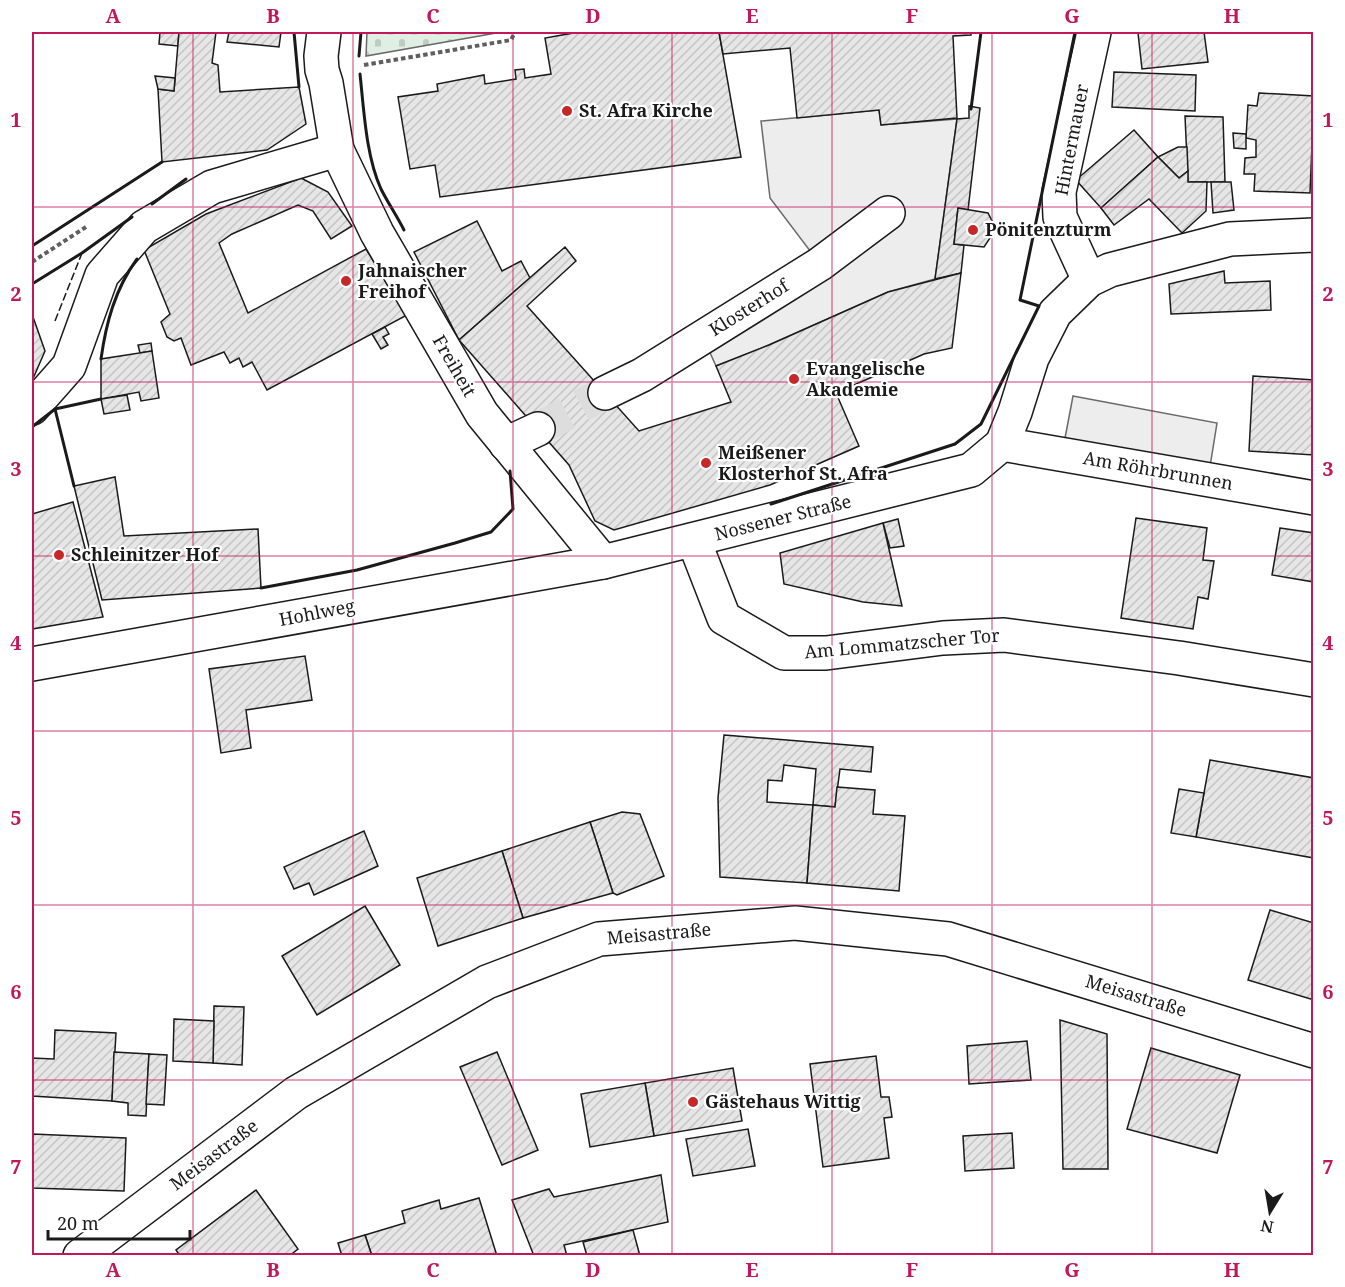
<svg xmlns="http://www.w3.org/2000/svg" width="1345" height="1287" viewBox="0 0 1345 1287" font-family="'Noto Serif',serif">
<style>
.cemetery{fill:url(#cemetery-stones);stroke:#6a6a6a;stroke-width:1.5}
.parking{fill:#ededed;stroke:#6a6a6a;stroke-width:1.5}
.building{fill:url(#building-hatch);stroke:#1a1a1a;stroke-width:1.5;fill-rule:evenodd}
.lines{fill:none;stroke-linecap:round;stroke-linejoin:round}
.minor-tunnel{stroke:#ddd;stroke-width:33;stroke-dasharray:33 16;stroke-linecap:butt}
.minor-casing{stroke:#1a1a1a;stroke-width:36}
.path{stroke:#5f5f5f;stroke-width:4;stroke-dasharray:4.5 3;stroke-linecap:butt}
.minor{stroke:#fff;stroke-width:33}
.fence{stroke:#1a1a1a;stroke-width:1.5;stroke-dasharray:8 3;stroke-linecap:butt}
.wall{stroke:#1a1a1a;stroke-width:3}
.grid{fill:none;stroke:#c2185b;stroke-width:1.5;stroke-opacity:0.55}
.poi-dot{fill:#c62828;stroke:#fff;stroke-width:2}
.labels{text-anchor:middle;stroke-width:4.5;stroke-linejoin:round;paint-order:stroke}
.poi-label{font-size:18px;font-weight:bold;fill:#1a1a1a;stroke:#fff;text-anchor:start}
.street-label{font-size:18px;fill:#1a1a1a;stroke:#fff}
.neatline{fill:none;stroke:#c2185b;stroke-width:2}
.grid-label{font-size:20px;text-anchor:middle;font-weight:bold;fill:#c2185b}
</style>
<defs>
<pattern id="cemetery-stones" width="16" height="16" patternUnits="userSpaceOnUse" patternTransform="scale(1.5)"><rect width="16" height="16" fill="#e0efe3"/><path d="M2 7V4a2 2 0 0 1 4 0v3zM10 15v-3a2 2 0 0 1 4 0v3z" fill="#c0ccc2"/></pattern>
<pattern id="building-hatch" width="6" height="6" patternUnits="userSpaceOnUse" patternTransform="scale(1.5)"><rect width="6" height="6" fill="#e6e6e6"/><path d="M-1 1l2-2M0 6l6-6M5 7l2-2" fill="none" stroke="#c5c5c5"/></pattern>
</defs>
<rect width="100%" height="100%" fill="#fff"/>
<path class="cemetery" d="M367,32h135l-136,24z"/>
<g class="parking">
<path d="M879,110l2,15 76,-6 -22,160 -47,13 -119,53 -53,21 -13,-29 117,-73 -50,-66 -9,-77z"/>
<path d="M1073,396l144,27 -9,56 -146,-25z"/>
</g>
<g class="building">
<path d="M160,32h19l-1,14 -19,-2z"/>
<path d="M179,32h37l-4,31 6,2 2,27 79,-5 7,37 -39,26 -105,12 -4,-73 16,2z"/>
<path d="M229,32h52l-2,15 -52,-5z"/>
<path d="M573,32h146l22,125 -301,40 -5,-32 -25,4 -12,-72 40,-6 -1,-7 47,-9 1,9 31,-5 -1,-9 9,-1 1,9 26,-4 -6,-36 28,-5z"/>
<path d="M719,32h252v3l-18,1 4,82 -76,7 -2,-15 -82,8 -7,-70 -67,6z"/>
<path d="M1149,32h55l4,30 -66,7 -4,-36z"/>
<path d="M1114,72l82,3 -1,36 -83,-4z"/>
<path d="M155,76l20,2 -1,13 -16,-2z"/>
<path d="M1259,93l55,3 -4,97 -56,-2 1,-17h-11l1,-16 11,-1v-17l-10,-2 2,-33 9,1z"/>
<path d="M969,106l11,2 -12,102 -10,-2 -4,36 10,1 -3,28 -26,6 22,-160 12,-1z"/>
<path d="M1185,116l38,1 2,65h-37z"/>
<path d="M1134,130l24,27 -57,51 -25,-28z"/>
<path d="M1233,133l13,1v15l-12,-1z"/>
<path d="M1178,147h9l1,24 -9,7 -21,-21z"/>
<path d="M1158,157l21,21 9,-7v11h19l-1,29 -24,22 -33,-34 -35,26 -13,-17z"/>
<path d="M301,178l27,14 24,34 -21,13 -18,-28 -15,-6 -66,29 -13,9 29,70 118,-64 41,66 -140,75 -15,-28 -9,5 -4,-9 -9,5 -6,-11 -33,13 -10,-27 -7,3 -7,-4 -6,-15 9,-8 -26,-64 62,-36z"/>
<path d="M1211,182h20l3,28 -21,3z"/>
<path d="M958,208l30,5 4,8 -2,17 -6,9 -30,-3z"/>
<path d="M477,221l25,50 19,-10 9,17 -71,62 -45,-88z"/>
<path d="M565,247l11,14 -49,45 112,125 92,-29 -15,-36 53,-21 119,-53 73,-19 -9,75 -28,6 -88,39 23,53 -89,39 -156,45 -19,-9 -26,-56 -110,-125z"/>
<path d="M1224,271l1,12 45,-2 1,29 -100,4 -2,-30z"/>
<path d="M32,314l13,37 -13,30z"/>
<path d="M385,327l4,7 -6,3 5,8 -7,4 -9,-15z"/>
<path d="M151,343l1,8 -12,2 -2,-8z"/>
<path d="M152,351l7,47 -18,3 -2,-9 -38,7v-40z"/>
<path d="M1253,376l61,4v75l-65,-4z"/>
<path d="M127,395l3,15 -26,4 -3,-15z"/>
<path d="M115,477l9,59 134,-7 3,59 -159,12 -28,-114z"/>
<path d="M73,502l30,115 -71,12v-115z"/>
<path d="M1136,518l71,10 -4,32 11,1 -6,38 -10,-2 -5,32 -72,-11z"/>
<path d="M898,519l6,27 -14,2 -7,-25z"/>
<path d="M883,523l19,83 -39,-4 -79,-18 -4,-31z"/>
<path d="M1280,528l34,5v49l-42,-7z"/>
<path d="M305,656l7,44 -66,10 5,38 -30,5 -12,-84z"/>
<path d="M724,735l149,12 -2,25 -31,-3 -5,38 -22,-2 -6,78 -87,-6 -2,-79zM784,765l32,4 -3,36 -46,-3 1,-22 14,1z"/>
<path d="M1210,760l104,18v80l-118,-21z"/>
<path d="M837,787l38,3 -2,24 32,2 -6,75 -92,-8 6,-78 22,2z"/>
<path d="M1179,789l25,4 -8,44 -25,-4z"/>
<path d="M622,812l18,2 24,62 -47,19 -4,-2 -23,-71z"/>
<path d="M590,822l23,71 -90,25 -21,-67z"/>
<path d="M364,831l14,35 -64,29 -5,-12 -15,6 -10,-22z"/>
<path d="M502,851l21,67 -85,28 -21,-68z"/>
<path d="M365,906l35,59 -83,50 -35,-59z"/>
<path d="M1270,910l44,13v77l-66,-20z"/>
<path d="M214,1006l30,1 -2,58 -29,-2z"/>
<path d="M174,1019l40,2 -1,42 -40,-2z"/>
<path d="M1060,1020l47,14 1,135h-45z"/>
<path d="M55,1030l61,3 -4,68 -80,-5v-38l22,1z"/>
<path d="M1027,1041l4,39 -62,4 -2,-38z"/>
<path d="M1151,1048l89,27 -23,78 -90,-24z"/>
<path d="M114,1052l35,2 -3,62 -18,-1v-12l-16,-2z"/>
<path d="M497,1052l41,98 -36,15 -42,-98z"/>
<path d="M149,1054l18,1 -3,50 -18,-1z"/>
<path d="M876,1056l5,41h8l3,20 -8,1 5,40 -66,9 -13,-103z"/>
<path d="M733,1068l9,53 -88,15 -9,-53z"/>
<path d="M645,1083l9,53 -64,11 -9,-53z"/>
<path d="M748,1129l7,37 -62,10 -7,-37z"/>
<path d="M1012,1133l2,35 -49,3 -2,-35z"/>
<path d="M32,1134l94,4 -2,53 -92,-3z"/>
<path d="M661,1175l7,47 -104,23 3,11h-33l-22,-56 37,-11 5,8z"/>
<path d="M256,1190l42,59 -9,7h-109l-4,-6z"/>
<path d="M479,1198l18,58h-125l-7,-21 40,-12 -3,-12 37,-11 2,9z"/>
<path d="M633,1230l7,26h-53l-4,-14z"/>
<path d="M365,1235l7,21h-30l-4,-13z"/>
</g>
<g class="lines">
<path class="minor-tunnel" d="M538,429l67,-36"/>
<g class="minor-casing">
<g id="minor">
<path d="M324,32l-3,24 1,14 4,13 11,67 40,83 105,181 121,148"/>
<path d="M1089,280l-29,-63 -1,-25 35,-160"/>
<path d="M605,393l37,-18 178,-111 68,-51"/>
<path d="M32,408l37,-42 33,-91 42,-48 68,-40 125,-37"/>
<path d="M506,444l32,-15"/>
<path d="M1002,444l312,54"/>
<path d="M694,541l30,77 60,35h42l117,-15 61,-3 175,23 135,22"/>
<path d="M32,664l571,-102 368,-92 31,-26 13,-32 17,-54 23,-45 34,-33 21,-10 120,-31 84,-4"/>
<path d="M80,1256l216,-163 191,-111 112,-43 196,-16 153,16 366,112"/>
</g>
</g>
<g class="path">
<path d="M364,65l147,-25 4,-8"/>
<path d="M32,262l54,-35"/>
</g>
<use href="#minor" class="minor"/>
<path class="fence" d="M55,321l27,-68"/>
<g class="wall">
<path d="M294,32l5,55"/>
<path d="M359,56l2,-24"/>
<path d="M360,74c4,37 6,82 21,115 7,14 16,27 23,41"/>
<path d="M971,109l10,-77"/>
<path d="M152,204l34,-25"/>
<path d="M32,246l130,-84"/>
<path d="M32,284l50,-31 50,-36"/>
<path d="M101,359c5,-36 14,-70 36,-100"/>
<path d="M32,427l23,-18"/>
<path d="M74,486l-19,-77 46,-10"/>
<path d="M771,504l184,-60 26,-20 58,-118 -19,-6 55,-268"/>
<path d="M261,588l96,-18 98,-27 36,-11 22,-23 -3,-38"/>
</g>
</g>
<path class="grid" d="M193,32v1224M353,32v1224M513,32v1224M672,32v1224M832,32v1224M992,32v1224M1152,32v1224M32,207h1282M32,382h1282M32,556h1282M32,731h1282M32,905h1282M32,1080h1282"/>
<g class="poi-dot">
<circle cx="567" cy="111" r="6"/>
<circle cx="973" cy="230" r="6"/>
<circle cx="346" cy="281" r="6"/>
<circle cx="794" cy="379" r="6"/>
<circle cx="706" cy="463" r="6"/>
<circle cx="59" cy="555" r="6"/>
<circle cx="693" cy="1102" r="6"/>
</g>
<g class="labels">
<g class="poi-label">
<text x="579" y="117">St. Afra Kirche</text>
<text x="985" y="236">Pönitenzturm</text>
<text x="358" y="277">Jahnaischer<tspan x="358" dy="21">Freihof</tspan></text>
<text x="806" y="375">Evangelische<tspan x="806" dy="21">Akademie</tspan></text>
<text x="718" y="459">Meißener<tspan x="718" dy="21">Klosterhof St. Afra</tspan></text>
<text x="71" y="561">Schleinitzer Hof</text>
<text x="705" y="1108">Gästehaus Wittig</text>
</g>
<g class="street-label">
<text transform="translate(1072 140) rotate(-79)" y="6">Hintermauer</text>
<text transform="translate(749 308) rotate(-32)" y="6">Klosterhof</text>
<text transform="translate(454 366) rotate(60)" y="6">Freiheit</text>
<text transform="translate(1158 471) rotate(10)" y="6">Am Röhrbrunnen</text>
<text transform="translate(783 518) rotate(-14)" y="6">Nossener Straße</text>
<text transform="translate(317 613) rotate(-11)" y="6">Hohlweg</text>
<text transform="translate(902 644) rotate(-5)" y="6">Am Lommatzscher Tor</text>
<text transform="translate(659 934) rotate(-5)" y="6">Meisastraße</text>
<text transform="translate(1136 996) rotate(17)" y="6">Meisastraße</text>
<text transform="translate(214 1155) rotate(-37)" y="6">Meisastraße</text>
</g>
</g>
<rect width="1345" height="1287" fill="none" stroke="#ffffff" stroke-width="66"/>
<g transform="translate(1270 1212) rotate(191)" stroke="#ffffff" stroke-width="4.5" paint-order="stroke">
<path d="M0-4.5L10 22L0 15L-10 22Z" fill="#1a1a1a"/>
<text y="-9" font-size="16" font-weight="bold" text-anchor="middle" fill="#1a1a1a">N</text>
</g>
<path d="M48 1230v9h142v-9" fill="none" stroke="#1a1a1a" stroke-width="3"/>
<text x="57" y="1230" font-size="18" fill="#1a1a1a" stroke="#ffffff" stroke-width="4.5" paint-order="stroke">20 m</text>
<rect x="33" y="33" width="1279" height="1221" class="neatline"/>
<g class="grid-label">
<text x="113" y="23">A</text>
<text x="273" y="23">B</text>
<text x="433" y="23">C</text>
<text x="593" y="23">D</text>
<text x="752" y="23">E</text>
<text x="912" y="23">F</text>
<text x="1072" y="23">G</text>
<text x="1232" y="23">H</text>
<text x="16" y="127">1</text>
<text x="1328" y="127">1</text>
<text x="16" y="301">2</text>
<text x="1328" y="301">2</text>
<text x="16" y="476">3</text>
<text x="1328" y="476">3</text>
<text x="16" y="650">4</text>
<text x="1328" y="650">4</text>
<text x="16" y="825">5</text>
<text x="1328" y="825">5</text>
<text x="16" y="999">6</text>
<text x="1328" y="999">6</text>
<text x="16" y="1174">7</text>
<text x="1328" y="1174">7</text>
<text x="113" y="1277">A</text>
<text x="273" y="1277">B</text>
<text x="433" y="1277">C</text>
<text x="593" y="1277">D</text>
<text x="752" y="1277">E</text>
<text x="912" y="1277">F</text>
<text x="1072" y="1277">G</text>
<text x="1232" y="1277">H</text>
</g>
</svg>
